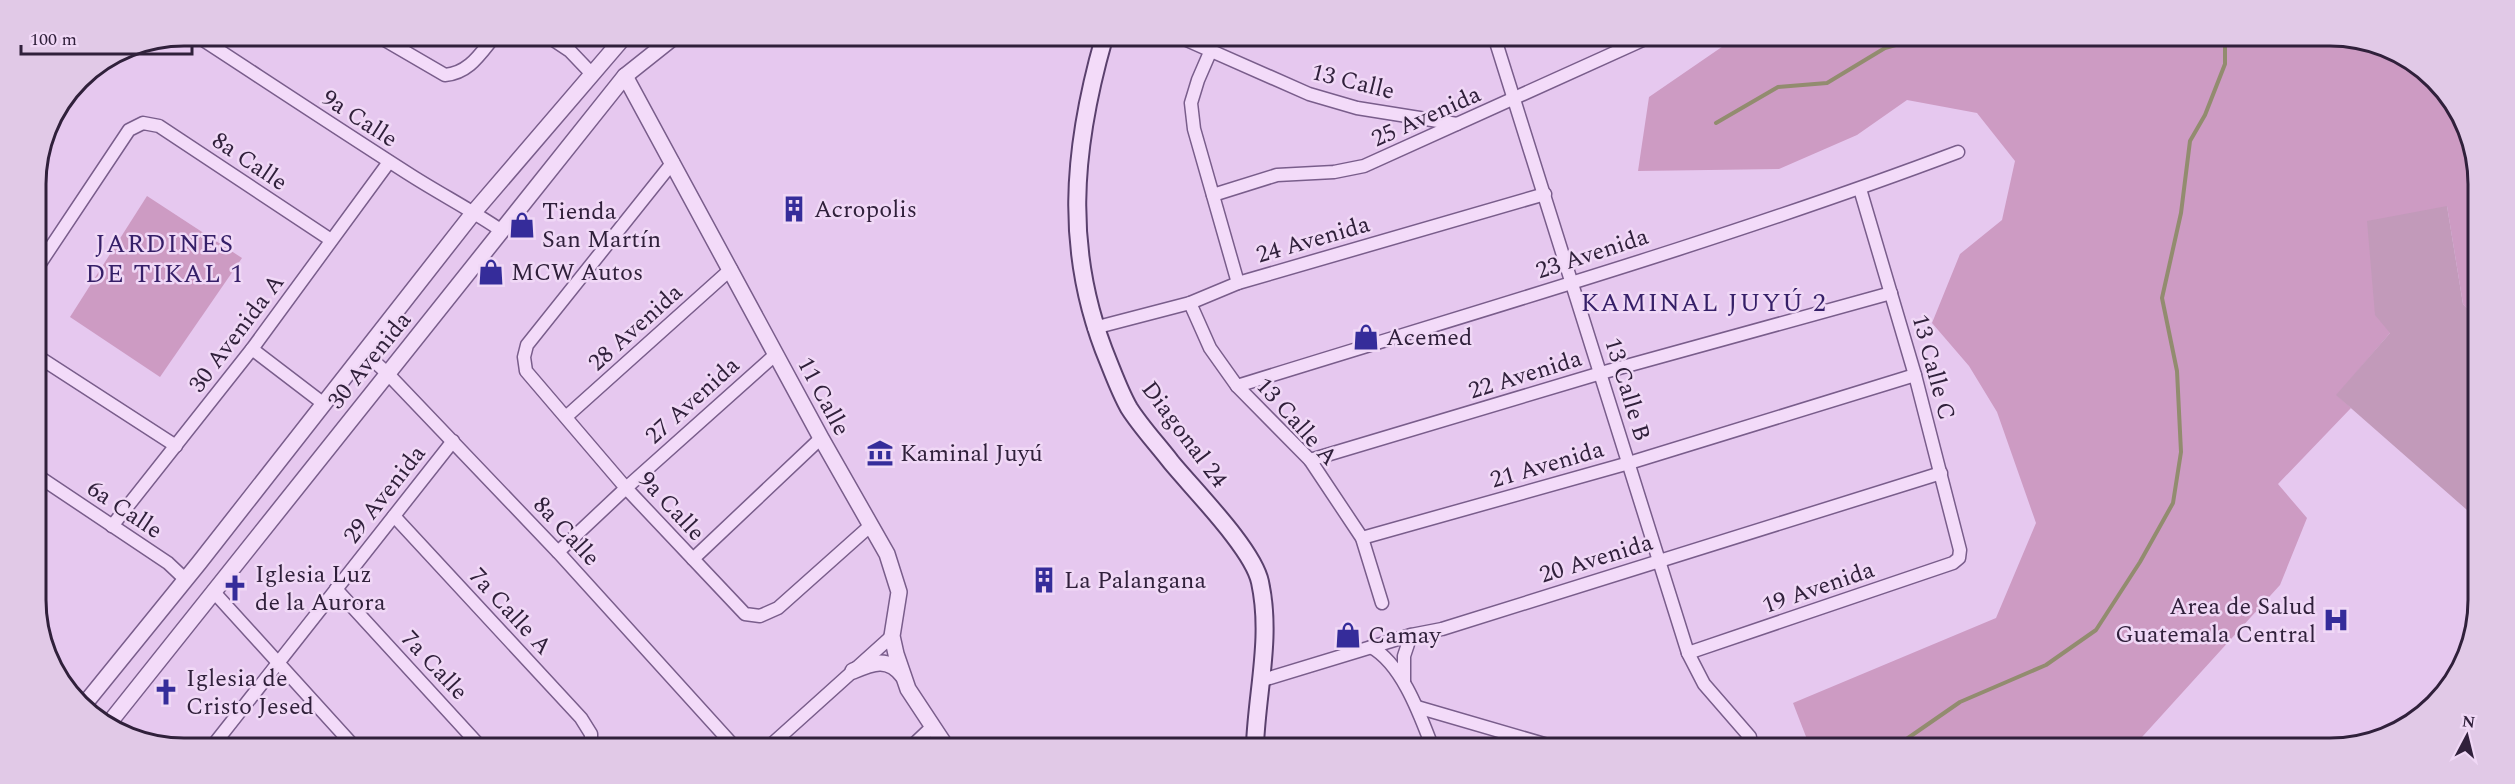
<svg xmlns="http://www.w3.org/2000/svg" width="2515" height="784" viewBox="0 0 2515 784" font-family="Spectral,serif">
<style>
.green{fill:#cd9bc3}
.cemetery{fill:#c29aba}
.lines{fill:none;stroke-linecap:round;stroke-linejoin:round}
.stream{stroke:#928c6f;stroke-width:4}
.minor-casing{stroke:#795d8b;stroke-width:15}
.tertiary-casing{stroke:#795d8b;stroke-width:18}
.secondary-casing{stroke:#5a406d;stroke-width:20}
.minor{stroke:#f3dbf9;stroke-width:12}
.tertiary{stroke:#f3dbf9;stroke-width:15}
.secondary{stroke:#f3dbf9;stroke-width:16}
.labels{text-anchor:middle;stroke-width:5;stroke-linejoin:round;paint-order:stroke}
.street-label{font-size:24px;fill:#30203b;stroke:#f0d8f6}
.poi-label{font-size:24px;fill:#30203b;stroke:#f0d8f6;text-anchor:start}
.neighbourhood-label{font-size:26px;letter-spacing:1.5px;fill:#351f68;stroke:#f0d8f6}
.rim{fill:none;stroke:#30203b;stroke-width:3}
</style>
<rect width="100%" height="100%" fill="#e6c8ef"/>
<g class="green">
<path d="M1732,40l636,1 74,45 34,70 -1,159 -12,-11 -16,-98 -57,127 -53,62 14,13 -73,76 29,34 -27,67 -147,162h-323l-17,-44 203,-85 40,-95 -39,-111 -28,-46 -37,-43 28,-69 42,-34 13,-59 -38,-48 -70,-13 -50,35 -78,34 -141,2 11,-74z"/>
<path d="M147,196l95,62 -82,119 -90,-60z"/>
</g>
<path class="cemetery" d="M2447,206l16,98 12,11v202l-139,-122 54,-62 -15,-18 -8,-94z"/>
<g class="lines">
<g class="stream">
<path d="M1716,123l62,-36 49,-4 58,-35 28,-8"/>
<path d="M1895,747l65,-45 86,-37 50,-35 44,-68 33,-59 8,-51 -4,-81 -15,-73 19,-85 9,-72 15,-26 20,-51v-23"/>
</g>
<g class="minor-casing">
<g id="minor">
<path d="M197,36c72,47 143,94 215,140 30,19 61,35 90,55"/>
<path d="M378,36l67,39c24,-2 35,-21 49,-38"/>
<path d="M549,37l21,14 21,22"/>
<path d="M1182,38l127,56 48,14 100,16"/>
<path d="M1495,39l193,614 16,31 46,53"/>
<path d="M1211,50l-13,30 -7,23 3,26 44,154"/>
<path d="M673,162l-146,183 -3,12 2,14 100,117 119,126 15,2 18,-8 92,-82"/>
<path d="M1213,195l64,-20 57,-3 30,-6 281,-127"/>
<path d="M37,268l92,-138 14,-7 16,3 172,114"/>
<path d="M1190,303l20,45 27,38 73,74 52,78 20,65"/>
<path d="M1094,328l96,-25 48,-20 307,-89"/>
<path d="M252,349l72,55"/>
<path d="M365,353l22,20 171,179 174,192"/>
<path d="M37,356l139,90"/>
<path d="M1237,386c241,-75 485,-145 721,-234"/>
<path d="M567,416l164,-147"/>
<path d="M1310,460l291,-87 290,-80"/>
<path d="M38,476l130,87 18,17"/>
<path d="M394,516l187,202 10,16v10"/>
<path d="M112,526l140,-177 137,-187"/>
<path d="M1362,538l267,-75 286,-88"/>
<path d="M558,552l68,-64 150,-134"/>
<path d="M693,559l128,-121"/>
<path d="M336,589l142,155"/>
<path d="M213,591l138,152"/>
<path d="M1371,647c31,17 49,68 61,99"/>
<path d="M1688,653l265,-90 6,-5 1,-8 -45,-175 -55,-186"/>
<path d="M1263,680l148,-45 31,-6 499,-156"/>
<path d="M1404,682v-26l7,-21"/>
<path d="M1417,707l134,39"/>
<path d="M215,743l238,-302"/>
<path d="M772,744l120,-108"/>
<path d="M913,745l19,-18"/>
</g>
</g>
<g class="tertiary-casing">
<g id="tertiary">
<path d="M625,76l196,362 66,116 12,38 -7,44 4,18 12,35 37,56"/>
<path d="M853,671c19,-8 35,-15 50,5"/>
<path d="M83,706l116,-143 275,-351 150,-175"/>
<path d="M110,722l515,-646 49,-39"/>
</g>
</g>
<g class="secondary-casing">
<path id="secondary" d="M1104,38c-32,112 -41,215 5,325 6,15 12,31 20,45 12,19 29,37 42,54 23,28 82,87 89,120 12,55 -3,109 -5,163"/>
</g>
<use href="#minor" class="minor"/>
<use href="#tertiary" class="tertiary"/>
<use href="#secondary" class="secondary"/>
</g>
<defs>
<g id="building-bare" transform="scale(2.07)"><path d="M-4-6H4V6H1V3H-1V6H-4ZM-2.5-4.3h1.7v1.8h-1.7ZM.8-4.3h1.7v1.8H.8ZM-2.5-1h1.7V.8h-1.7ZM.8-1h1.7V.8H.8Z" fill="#352c9a" stroke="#f0d8f6" stroke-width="2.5" paint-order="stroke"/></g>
<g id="shop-bare" transform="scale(2.07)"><path d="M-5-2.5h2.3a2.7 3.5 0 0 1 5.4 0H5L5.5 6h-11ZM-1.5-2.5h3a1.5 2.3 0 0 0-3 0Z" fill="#352c9a" stroke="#f0d8f6" stroke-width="2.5" paint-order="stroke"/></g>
<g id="museum-bare" transform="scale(2.07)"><path d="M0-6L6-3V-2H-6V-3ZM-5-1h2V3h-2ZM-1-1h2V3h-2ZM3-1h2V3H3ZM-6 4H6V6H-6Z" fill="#352c9a" stroke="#f0d8f6" stroke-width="2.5" paint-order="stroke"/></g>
<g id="church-bare" transform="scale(2.07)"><path d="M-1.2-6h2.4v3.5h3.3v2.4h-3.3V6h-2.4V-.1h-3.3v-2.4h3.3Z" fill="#352c9a" stroke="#f0d8f6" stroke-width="2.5" paint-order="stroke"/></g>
<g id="hospital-bare" transform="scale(2.07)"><path d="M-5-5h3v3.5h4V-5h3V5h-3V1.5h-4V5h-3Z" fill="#352c9a" stroke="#f0d8f6" stroke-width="2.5" paint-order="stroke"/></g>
</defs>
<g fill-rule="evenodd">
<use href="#building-bare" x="794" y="209"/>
<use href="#shop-bare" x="522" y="225"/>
<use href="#shop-bare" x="491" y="272"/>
<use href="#shop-bare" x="1366" y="337"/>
<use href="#museum-bare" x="880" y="453"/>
<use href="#building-bare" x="1044" y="580"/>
<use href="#church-bare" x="235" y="588"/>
<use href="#hospital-bare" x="2336" y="620"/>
<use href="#shop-bare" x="1348" y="635"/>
<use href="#church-bare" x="166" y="692"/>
</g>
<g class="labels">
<g class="street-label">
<text transform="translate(1353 81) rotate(14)" y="8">13 Calle</text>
<text transform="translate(1426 116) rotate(-24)" y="8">25 Avenida</text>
<text transform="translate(360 118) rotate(33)" y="8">9a Calle</text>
<text transform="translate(250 161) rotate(34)" y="8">8a Calle</text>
<text transform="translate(1313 239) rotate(-16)" y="8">24 Avenida</text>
<text transform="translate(1592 253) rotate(-18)" y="8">23 Avenida</text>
<text transform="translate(635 327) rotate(-42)" y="8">28 Avenida</text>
<text transform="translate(236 333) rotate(-53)" y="8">30 Avenida A</text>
<text transform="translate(369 360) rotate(-51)" y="8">30 Avenida</text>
<text transform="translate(1934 367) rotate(75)" y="8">13 Calle C</text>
<text transform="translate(1525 374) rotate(-17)" y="8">22 Avenida</text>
<text transform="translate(1628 389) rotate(73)" y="8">13 Calle B</text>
<text transform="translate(824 396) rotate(62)" y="8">11 Calle</text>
<text transform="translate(692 400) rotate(-42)" y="8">27 Avenida</text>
<text transform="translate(1297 421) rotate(48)" y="8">13 Calle A</text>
<text transform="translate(1185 434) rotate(53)" y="8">Diagonal 24</text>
<text transform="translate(1547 464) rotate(-16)" y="8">21 Avenida</text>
<text transform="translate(384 494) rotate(-52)" y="8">29 Avenida</text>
<text transform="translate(672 506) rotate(47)" y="8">9a Calle</text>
<text transform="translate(125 509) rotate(34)" y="8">6a Calle</text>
<text transform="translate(567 531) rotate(47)" y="8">8a Calle</text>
<text transform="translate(1596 558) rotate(-17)" y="8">20 Avenida</text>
<text transform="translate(1818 587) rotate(-19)" y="8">19 Avenida</text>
<text transform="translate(511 611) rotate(47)" y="8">7a Calle A</text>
<text transform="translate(435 665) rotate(47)" y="8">7a Calle</text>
</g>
<g class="poi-label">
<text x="814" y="217">Acropolis</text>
<text x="542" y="219">Tienda<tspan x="542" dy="28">San Martín</tspan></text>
<text x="511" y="280">MCW Autos</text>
<text x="1386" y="345">Acemed</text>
<text x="900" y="461">Kaminal Juyú</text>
<text x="255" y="582">Iglesia Luz<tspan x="255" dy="28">de la Aurora</tspan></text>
<text x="1064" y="588">La Palangana</text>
<text x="2316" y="614" text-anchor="end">Area de Salud<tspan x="2316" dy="28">Guatemala Central</tspan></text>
<text x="1368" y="643">Camay</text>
<text x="186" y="686">Iglesia de<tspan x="186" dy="28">Cristo Jesed</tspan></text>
</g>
<g class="neighbourhood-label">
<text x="165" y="252">JARDINES<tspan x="165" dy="30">DE TIKAL 1</tspan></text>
<text x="1704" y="311">KAMINAL JUYÚ 2</text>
</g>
</g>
<path d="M0 0H2515V784H0ZM184 46H2330A138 138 0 0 1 2468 184V600A138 138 0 0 1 2330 738H184A138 138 0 0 1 46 600V184A138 138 0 0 1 184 46Z" fill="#e1c9e7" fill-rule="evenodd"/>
<path class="rim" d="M184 46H2330A138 138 0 0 1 2468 184V600A138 138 0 0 1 2330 738H184A138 138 0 0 1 46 600V184A138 138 0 0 1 184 46Z"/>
<g transform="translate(2467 736) rotate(7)" stroke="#f0d8f6" stroke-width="4.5" paint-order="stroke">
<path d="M0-4.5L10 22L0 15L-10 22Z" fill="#30203b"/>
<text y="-9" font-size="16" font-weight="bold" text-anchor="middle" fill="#30203b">N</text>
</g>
<path d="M21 45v9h171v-9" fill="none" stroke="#30203b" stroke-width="3"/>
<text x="30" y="45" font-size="18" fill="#30203b" stroke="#f0d8f6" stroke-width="4.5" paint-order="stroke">100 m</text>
</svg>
